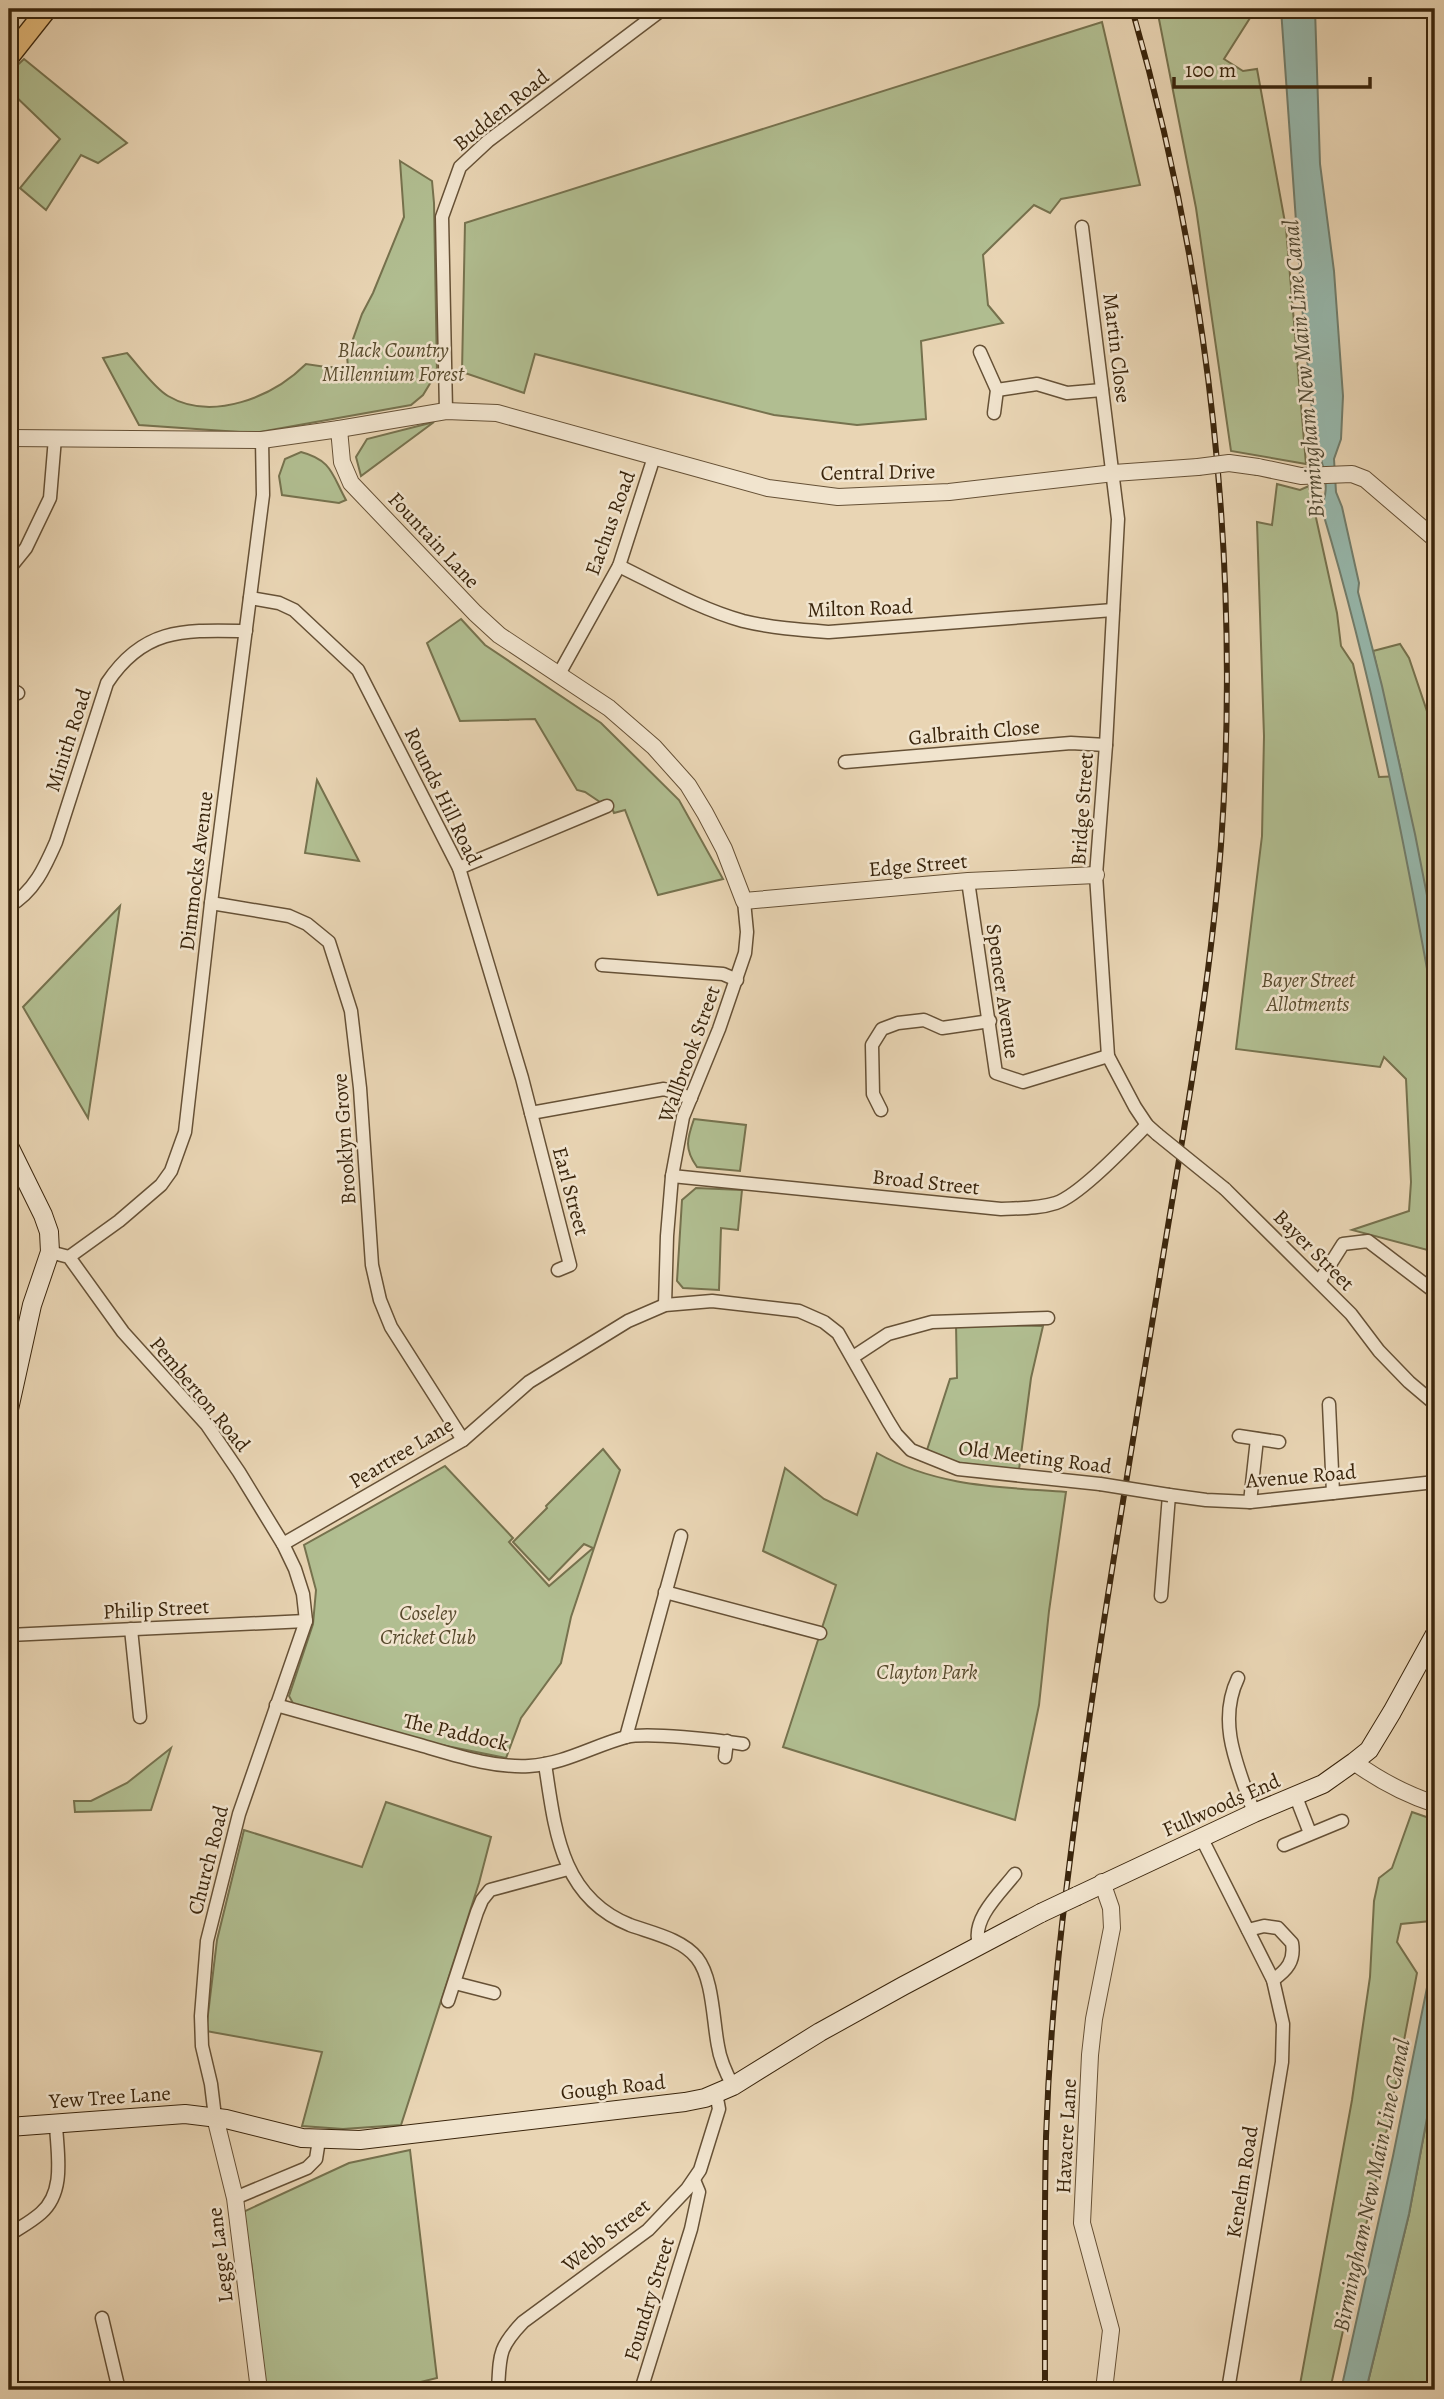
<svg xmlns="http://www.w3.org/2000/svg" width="1444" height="2399" viewBox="0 0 1444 2399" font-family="Alegreya,serif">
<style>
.green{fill:#b1be91;stroke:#76724e;stroke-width:2}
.water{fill:#97b9ae;stroke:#727e6d;stroke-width:2}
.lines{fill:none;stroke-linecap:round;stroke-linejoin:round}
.minor-casing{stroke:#665136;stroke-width:15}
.tertiary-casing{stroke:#665136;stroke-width:18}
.secondary-casing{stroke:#3a250c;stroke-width:20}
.primary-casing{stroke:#3a250c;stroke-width:22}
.minor{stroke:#f1e4ce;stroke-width:12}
.tertiary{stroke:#f1e4ce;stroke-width:16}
.secondary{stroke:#f1e4ce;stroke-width:18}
.primary{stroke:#e4ba7a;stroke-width:19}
.rail-casing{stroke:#3a250c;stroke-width:6}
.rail{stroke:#f1e4ce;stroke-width:3.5;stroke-dasharray:10;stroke-linecap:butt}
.minor-bridge-casing{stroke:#665136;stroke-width:15;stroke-linecap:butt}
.tertiary-bridge-casing{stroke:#665136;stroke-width:18;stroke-linecap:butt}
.secondary-bridge-casing{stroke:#3a250c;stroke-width:20;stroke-linecap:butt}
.minor-bridge{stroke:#f1e4ce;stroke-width:12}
.tertiary-bridge{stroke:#f1e4ce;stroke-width:16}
.secondary-bridge{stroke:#f1e4ce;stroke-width:18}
.labels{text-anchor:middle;stroke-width:5;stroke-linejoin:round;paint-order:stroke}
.street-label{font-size:21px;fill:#3a250c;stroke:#f1e4ce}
.park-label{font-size:21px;font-style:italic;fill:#584b2d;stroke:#f1e4ce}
.water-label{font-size:23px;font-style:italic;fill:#514a34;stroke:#f1e4ce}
</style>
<rect width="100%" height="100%" fill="#e9d5b4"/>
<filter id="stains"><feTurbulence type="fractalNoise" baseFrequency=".00286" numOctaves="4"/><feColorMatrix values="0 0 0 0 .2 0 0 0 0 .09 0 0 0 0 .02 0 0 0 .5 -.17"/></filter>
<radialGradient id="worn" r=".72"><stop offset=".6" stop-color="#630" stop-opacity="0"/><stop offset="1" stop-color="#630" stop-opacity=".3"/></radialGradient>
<g class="green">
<path d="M1157,9h92l1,9 -26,41 19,12 14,-2 29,159 20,236 -75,-13 -35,-243z"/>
<path d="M1102,22l38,163 -79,14 -11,14 -16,-8 -51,50 5,50 15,18 -82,18 5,78 -69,6 -83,-10 -239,-61 -11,39 -62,-21 3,-149z"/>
<path d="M24,59l103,84 -29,20 -17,-8 -35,55 -26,-22 40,-49 -51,-49v-17z"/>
<path d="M400,161l32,20 2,22 3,169 -14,23 -12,10 -157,28 -115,-8 -36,-67 24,-5c11,12 27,35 41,43 44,26 105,1 138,-32l20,3h22l-1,-11 15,-42 11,-21 31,-76z"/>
<path d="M434,422l-73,54 -5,-19 11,-18z"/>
<path d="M301,452c31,8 31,23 45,48l-7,3 -57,-8 -3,-19 6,-17z"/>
<path d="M1277,484l23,6 9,-4 28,127 4,33 12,18 26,113 23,-1 -29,-125 27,-7 9,14 26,77v517l-83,-22 57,-19 2,-29 -5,-103 -22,-22 -4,10 -144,-18 26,-213 2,-100 -7,-214 15,3z"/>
<path d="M461,619l24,26 116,78 78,77 44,79 -65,16 -33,-85 -11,3 -5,-12 -9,1 -15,-10 -8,-2 -42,-71 -75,2 -33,-78z"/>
<path d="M317,780l42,81 -54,-8z"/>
<path d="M120,906l-32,212 -65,-111z"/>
<path d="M694,1119l52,6 -6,46 -43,-4c-13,-18 -10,-28 -3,-48z"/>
<path d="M696,1188l46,2 -4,40 -17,-2 -2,62 -36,-2 -6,-7 5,-81z"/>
<path d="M956,1324l87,2 -12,52 -12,92 -59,-7 -34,-10 24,-74 7,-1z"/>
<path d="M603,1449l17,21 -49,147 -10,46 -40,55 -15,40 -104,-21 -108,-32 -5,-9 24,-72 3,-34 -12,-45 141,-79 68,72 -4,4 40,44 44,-38 -9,-4 -35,36 -36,-38 34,-34 -1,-2z"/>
<path d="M877,1453c60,34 123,34 189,39l-17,119 -10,94 -24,115 -232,-73 53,-162 -73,-34 22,-83 39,31 33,16z"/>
<path d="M171,1748l-20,62 -76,2 -1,-11h17l36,-18z"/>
<path d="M386,1802l105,35 -12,46 -78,242 -58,4 -41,-3 20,-74 -116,-21 11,-91 27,-110 118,37z"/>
<path d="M1412,1812l23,8v84l-4,17 -30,3 -4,18 20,31 -31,161 -56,256h-31l53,-290 18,-123 4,-76 5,-23 13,-10z"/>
<path d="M1435,2090v300h-69l43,-176 18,-96z"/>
<path d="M410,2150l27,228 -49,12h-124l-12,-122 -9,-56 106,-49z"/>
</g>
<g class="water">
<path d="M1281,9h34l5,155 14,107 9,125 -2,43 -7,20 2,33 6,15 17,76 -1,9 24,94 33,148 20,102v77c-30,-168 -63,-337 -112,-500 -1,-8 0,-10 2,-18 3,-16 -4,-38 -10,-53l-13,-136z"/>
<path d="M1435,1948v142l-8,28 -18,96 -43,176h-25l52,-234z"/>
</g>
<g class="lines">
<g class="minor-casing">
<g id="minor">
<path d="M1082,227l36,292 -12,226 -10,130 12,181 27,51 12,18 10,9"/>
<path d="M980,352l17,38 -3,23"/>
<path d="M997,390l40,-6 30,9 35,-3"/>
<path d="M446,411l-4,-194 18,-50 28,-26 175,-132"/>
<path d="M619,566c41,20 81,43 124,55 29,7 58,9 86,11l284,-22"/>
<path d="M9,569l17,-21 24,-50 5,-60"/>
<path d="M250,598l29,5 15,7 64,60 101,198 63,210 48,187 -12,5"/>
<path d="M559,674l60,-108 35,-109"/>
<path d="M9,688l9,5"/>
<path d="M845,762l226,-19 35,2"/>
<path d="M459,868l148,-62"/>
<path d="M968,881l28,192 27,9 85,-26"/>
<path d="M211,903l78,13 18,8 22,18 22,69 9,77 12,177 8,35 11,27 72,113"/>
<path d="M9,906c25,-14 36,-39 47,-64l51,-159c37,-56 78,-53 139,-52"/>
<path d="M602,965l121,9 14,6"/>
<path d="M881,1110l-8,-16 -1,-49 10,-16 16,-6 26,-3 18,8 48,-7"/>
<path d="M531,1113l133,-24 27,9"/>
<path d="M672,1176l329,33c18,-1 37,0 55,-6 24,-8 71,-58 91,-78"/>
<path d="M1225,1189l126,125 28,37 30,31 26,22"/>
<path d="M50,1252l19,5 54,75 84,93 32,47 44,72 12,25 8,25 3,27 -67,193 -32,127 -6,75 1,30 9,38 4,33"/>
<path d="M69,1257l50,-36 42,-36 10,-14 14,-39 26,-229 52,-408 -1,-55"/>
<path d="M1319,1282l24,-38 25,-3 67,51"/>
<path d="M665,1305l2,-69 5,-60 11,-59 36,-88 26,-76 2,-21 -3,-31"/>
<path d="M853,1357l35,-23 44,-12 116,-4"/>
<path d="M1329,1404l4,89"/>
<path d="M1239,1436l40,6"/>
<path d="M1250,1502l7,-63"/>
<path d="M283,1544l180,-104 66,-58 99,-61 37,-16 47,-4 87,10 25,11 14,11 50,88 8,13 15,16 47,19 142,15"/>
<path d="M665,1592l155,41"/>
<path d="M1161,1596l8,-101 37,5 44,2 185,-20"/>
<path d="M131,1629l9,88"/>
<path d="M9,1635l297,-14"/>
<path d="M1238,1678c-22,46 1,91 16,135"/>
<path d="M276,1705c48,13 96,27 144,40 35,10 73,23 109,21 35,-2 64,-20 97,-29 22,-5 92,3 117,7"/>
<path d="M626,1737l55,-201"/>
<path d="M725,1757l2,-16"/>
<path d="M545,1764c10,65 15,133 85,161 22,8 52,14 67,33 16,20 16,63 21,88 2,14 8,27 15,40"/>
<path d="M1296,1797l14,36"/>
<path d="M1201,1837l72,143 10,44 -1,38 -54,328"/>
<path d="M1284,1845l58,-24"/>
<path d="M1248,1930l16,-4 14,2 14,15c3,18 -5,27 -19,37"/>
<path d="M979,1944c-8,-25 22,-52 36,-70"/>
<path d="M455,1983l39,10"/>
<path d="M448,2001l29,-89 5,-12 8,-10 78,-21"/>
<path d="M235,2198l72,-30 9,-9 3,-19"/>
<path d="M9,2235c10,-7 22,-13 32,-22 25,-22 16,-60 15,-89"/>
<path d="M102,2318l17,72"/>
<path d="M498,2390c2,-35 0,-42 25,-68l125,-92 39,-41 13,-19 19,-61 -3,-16"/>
<path d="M641,2390l50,-161 8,-37 -5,-12"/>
</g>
</g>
<g class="tertiary-casing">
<g id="tertiary">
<path d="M339,429l107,-18 51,2 271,75 70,9 111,-5 165,-19 84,-6"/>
<path d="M9,438l253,2 77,-11 3,33 9,21 124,130 24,22 110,73 45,39 34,38 17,28 19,36 20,52 224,-20 128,-6"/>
<path d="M1258,467l43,9 51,-2 13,5 70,60"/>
<path d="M1354,1762c26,19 51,32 81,42"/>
<path d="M1102,1882l9,26 1,20 -18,91 -4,36 -8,168 29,107 -7,60"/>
<path d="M215,2117l20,81 24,192"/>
</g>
</g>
<g class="secondary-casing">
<g id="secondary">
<path d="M9,1146l34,69 6,17 1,20 -18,53 -23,104"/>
<path d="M1077,1896l177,-83 69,-29 31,-22 15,-12 23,-38 43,-78"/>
<path d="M9,2127l176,-13 41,5 76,19 58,2 325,-38 20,-4 28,-12 87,-54 83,-46 138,-73"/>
</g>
</g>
<g class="primary-casing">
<path id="primary" d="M9,57l38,-48"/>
</g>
<use href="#minor" class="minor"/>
<use href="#tertiary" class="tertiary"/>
<use href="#secondary" class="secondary"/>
<use href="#primary" class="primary"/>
<g class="rail-casing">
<path id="rail" d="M1045,2390c0,-84 -1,-169 1,-253 3,-85 10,-169 21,-253 25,-204 60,-406 93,-609 23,-143 50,-285 61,-430 20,-281 -11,-566 -89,-836"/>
</g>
<use href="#rail" class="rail"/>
<g class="minor-bridge-casing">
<g id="minor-bridge">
<path d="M1157,1134l68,55"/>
<path d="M1100,1484l69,11"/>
</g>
</g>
<g class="tertiary-bridge-casing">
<path id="tertiary-bridge" d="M1198,467l31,-4 29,4"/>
</g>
<g class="secondary-bridge-casing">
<path id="secondary-bridge" d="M1041,1913l36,-17"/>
</g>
<use href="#minor-bridge" class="minor-bridge"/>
<use href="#tertiary-bridge" class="tertiary-bridge"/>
<use href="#secondary-bridge" class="secondary-bridge"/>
</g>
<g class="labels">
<g class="street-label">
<text transform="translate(501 110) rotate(-39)" y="7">Budden Road</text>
<text transform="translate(1117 348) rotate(83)" y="7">Martin Close</text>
<text transform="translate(878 472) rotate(-1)" y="7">Central Drive</text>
<text transform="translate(610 523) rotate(-70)" y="7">Eachus Road</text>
<text transform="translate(434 540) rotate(47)" y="7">Fountain Lane</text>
<text transform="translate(860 608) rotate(-2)" y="7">Milton Road</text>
<text transform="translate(974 732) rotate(-5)" y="7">Galbraith Close</text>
<text transform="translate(68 740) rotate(-72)" y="7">Minith Road</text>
<text transform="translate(443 796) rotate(64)" y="7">Rounds Hill Road</text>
<text transform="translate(1082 809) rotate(-86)" y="7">Bridge Street</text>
<text transform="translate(918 865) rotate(-5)" y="7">Edge Street</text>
<text transform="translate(196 871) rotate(-83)" y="7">Dimmocks Avenue</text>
<text transform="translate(1003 991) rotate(82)" y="7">Spencer Avenue</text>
<text transform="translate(689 1054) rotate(-70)" y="7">Wallbrook Street</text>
<text transform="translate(344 1139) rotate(-94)" y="7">Brooklyn Grove</text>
<text transform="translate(926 1182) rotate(6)" y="7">Broad Street</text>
<text transform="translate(571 1191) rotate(75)" y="7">Earl Street</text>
<text transform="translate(1314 1250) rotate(45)" y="7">Bayer Street</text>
<text transform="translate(200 1394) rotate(50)" y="7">Pemberton Road</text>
<text transform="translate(401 1453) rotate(-31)" y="7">Peartree Lane</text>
<text transform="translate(1035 1457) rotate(7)" y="7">Old Meeting Road</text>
<text transform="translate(1301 1476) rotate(-5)" y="7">Avenue Road</text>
<text transform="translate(156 1609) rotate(-3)" y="7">Philip Street</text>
<text transform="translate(456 1732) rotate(13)" y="7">The Paddock</text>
<text transform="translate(1221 1805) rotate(-24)" y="7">Fullwoods End</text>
<text transform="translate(208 1860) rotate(-76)" y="7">Church Road</text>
<text transform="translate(613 2087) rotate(-6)" y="7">Gough Road</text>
<text transform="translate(110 2097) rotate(-4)" y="7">Yew Tree Lane</text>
<text transform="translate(1066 2136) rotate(-87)" y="7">Havacre Lane</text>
<text transform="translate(1242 2182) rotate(-81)" y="7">Kenelm Road</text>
<text transform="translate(606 2235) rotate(-38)" y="7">Webb Street</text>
<text transform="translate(220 2255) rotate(-97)" y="7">Legge Lane</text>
<text transform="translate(649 2299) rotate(-73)" y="7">Foundry Street</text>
</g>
<g class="park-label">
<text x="393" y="357">Black Country<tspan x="393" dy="24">Millennium Forest</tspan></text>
<text x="1308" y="987">Bayer Street<tspan x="1308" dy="24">Allotments</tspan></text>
<text x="428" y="1620">Coseley<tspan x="428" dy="24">Cricket Club</tspan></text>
<text x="927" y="1679">Clayton Park</text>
</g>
<g class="water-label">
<text transform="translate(1303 369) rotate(-95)" y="8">Birmingham New Main Line Canal</text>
<text transform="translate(1371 2185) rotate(-78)" y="8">Birmingham New Main Line Canal</text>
</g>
</g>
<rect width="1444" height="2399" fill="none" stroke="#e9d5b4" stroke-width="35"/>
<rect x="10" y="10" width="1423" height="2378" fill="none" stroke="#3a250c" stroke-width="3.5"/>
<rect x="18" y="18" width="1409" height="2364" fill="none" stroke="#3a250c" stroke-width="2"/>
<path d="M1174 77v10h196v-10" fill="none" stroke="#3a250c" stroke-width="3.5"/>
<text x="1185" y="77" font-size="21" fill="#3a250c" stroke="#f1e4ce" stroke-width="5" paint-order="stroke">100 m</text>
<rect width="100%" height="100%" filter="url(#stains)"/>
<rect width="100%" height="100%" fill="url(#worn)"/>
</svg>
